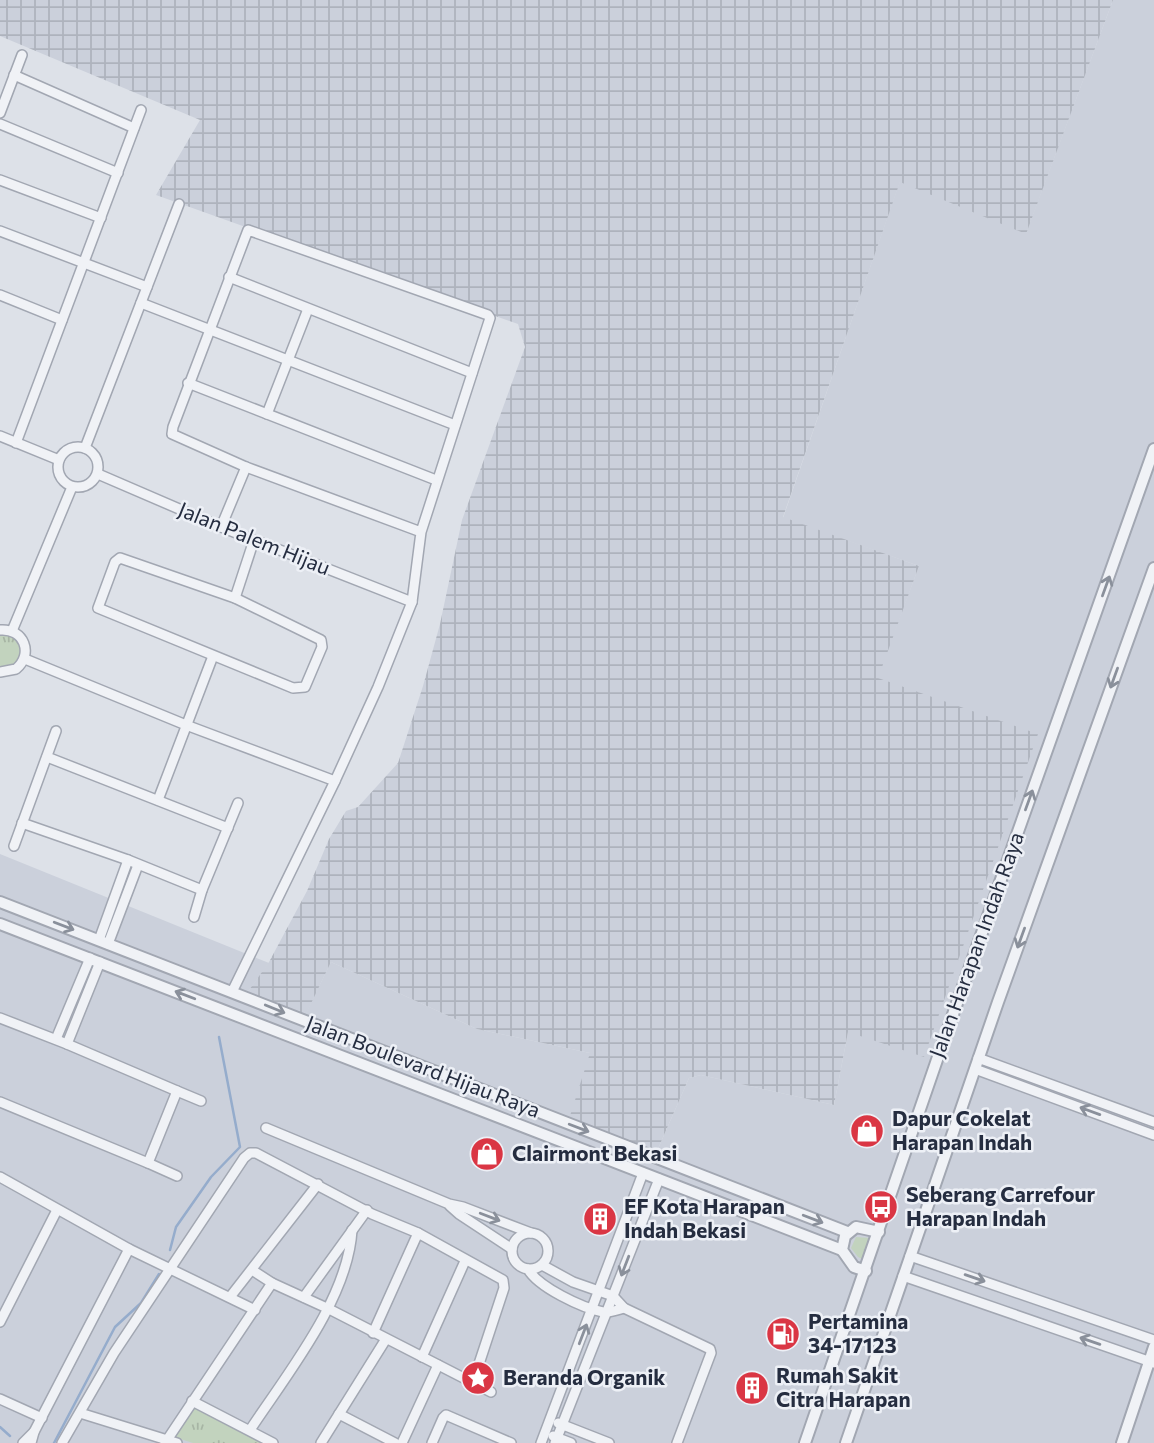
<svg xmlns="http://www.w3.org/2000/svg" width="1154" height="1443" viewBox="0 0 1154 1443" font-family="Commissioner,sans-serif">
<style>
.built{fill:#cbd0db}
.industrial{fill:url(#industrial-grid)}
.grass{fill:url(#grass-tufts)}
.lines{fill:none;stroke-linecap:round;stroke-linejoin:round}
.stream{stroke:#95accc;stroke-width:2.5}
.minor-casing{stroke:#a2a7b2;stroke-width:12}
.tertiary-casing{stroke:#a2a7b2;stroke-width:14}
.minor{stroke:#f0f2f6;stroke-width:9}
.tertiary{stroke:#f0f2f6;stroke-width:10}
.oneway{stroke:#8a909b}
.labels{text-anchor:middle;stroke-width:5;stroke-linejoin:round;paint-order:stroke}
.street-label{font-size:21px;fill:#252d40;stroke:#edf0f6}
.poi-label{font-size:21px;font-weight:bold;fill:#252d40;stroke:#edf0f6;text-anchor:start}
</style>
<defs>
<pattern id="industrial-grid" width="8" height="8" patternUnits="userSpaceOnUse" patternTransform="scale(1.75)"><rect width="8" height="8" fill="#cbd0db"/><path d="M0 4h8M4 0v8" fill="none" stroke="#aeb3bd"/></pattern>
<pattern id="grass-tufts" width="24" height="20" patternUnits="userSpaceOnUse" patternTransform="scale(1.75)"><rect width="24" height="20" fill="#c2d3be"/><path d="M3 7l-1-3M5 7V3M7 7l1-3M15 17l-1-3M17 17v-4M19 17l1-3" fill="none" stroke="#a7b5a4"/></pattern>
</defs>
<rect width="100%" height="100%" fill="#dde1e8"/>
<path class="built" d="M1113,0h41v1443h-1154v-589l269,109 -22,30 58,22 26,-53 146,67 113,24 67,98 32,-73 12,-3 133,30 14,-73 29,-354 42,-112 -136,-48 117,-337 126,52z"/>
<path class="industrial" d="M0,0h1113l-87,234 -126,-52 -117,335 136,49 -41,112 160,56 -114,323 -76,-25 -14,73 -133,-30 -12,3 -32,73 -88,-32 21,-66 -113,-24 -146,-67 -26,54 -58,-23 22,-31 38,-71 22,-52 17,-28 12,-4 40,-44 25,-77 17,-62 22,-104 63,-173 -7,-23 -362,-129 44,-75 -200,-84z"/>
<g class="grass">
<path d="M0,630l25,12 -4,23 -21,7z"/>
<path d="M856,1237l15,1 -7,22 -6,-3 -7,-9z"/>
<path d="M193,1408l74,35h-74l-19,-6z"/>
</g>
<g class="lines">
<g class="stream">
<path d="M170,1250l6,-23 35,-50 29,-30 -21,-110"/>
<path d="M0,1427l10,9"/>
<path d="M54,1443l61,-116 26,-24 18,-29"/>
</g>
<g class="minor-casing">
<g id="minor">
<path d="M14,75l120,53"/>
<path d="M0,113l22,-58"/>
<path d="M0,124l118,49"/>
<path d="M0,180l101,38"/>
<path d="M0,231l147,56"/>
<path d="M229,277l243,96"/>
<path d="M0,295l62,25"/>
<path d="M141,303l314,122"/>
<path d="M188,383l248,97"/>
<path d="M267,414l41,-105"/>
<path d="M0,436l59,24"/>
<path d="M16,443l125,-333"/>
<circle cx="78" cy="467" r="20"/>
<path d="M85,448l94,-244"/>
<path d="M98,474l123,53 191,75"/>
<path d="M221,527l25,-60"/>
<path d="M120,558l115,40 86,42 1,7 -17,40 -12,1 -195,-80 17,-46z"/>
<path d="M235,598l19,-58"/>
<path d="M0,630c24,-2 34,24 16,39l-16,3"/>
<path d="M12,631l60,-144"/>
<path d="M25,659l161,66 149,56"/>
<path d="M47,757l181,71"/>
<path d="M158,800l55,-144"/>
<path d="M22,823l106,37 74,30"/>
<path d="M14,846l42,-115"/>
<path d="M194,917l8,-27 36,-87"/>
<path d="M99,940l29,-80"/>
<path d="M108,944l30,-79"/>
<path d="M232,992l103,-211 43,-94 34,-85 9,-70 69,-214 -2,-3 -240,-85 -75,197 -1,7 74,33 175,65"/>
<path d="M0,1018l67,26 110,47 -29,72 -148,-61"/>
<path d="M56,1039l34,-81"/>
<path d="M67,1044l33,-82"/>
<path d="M978,1058l176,64"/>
<path d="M975,1069l179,66"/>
<path d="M177,1091l24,10"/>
<path d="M266,1128l183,76 14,3 68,26"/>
<path d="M148,1163l29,13"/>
<path d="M0,1177l129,72 126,61"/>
<path d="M450,1206l9,8 53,35"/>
<circle cx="530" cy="1251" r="18"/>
<path d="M910,1256l244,84"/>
<path d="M542,1265l31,17 40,14 11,12 86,41 1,4 -34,90"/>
<path d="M528,1269c10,18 54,39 75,43 7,1 14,-2 21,-4"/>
<path d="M252,1270l20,13"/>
<path d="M903,1276l251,87"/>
<path d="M230,1297l88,-113"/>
<path d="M304,1297l63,-87"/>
<path d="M0,1322l57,-112"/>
<path d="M373,1333l45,-100"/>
<path d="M422,1357l43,-96"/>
<path d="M0,1399l42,19"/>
<path d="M192,1401l81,42"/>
<path d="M80,1413l97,30"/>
<path d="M339,1414l56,29"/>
<path d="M558,1423l51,20"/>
<path d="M250,1430c37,-56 98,-131 102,-200"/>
<path d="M553,1436l18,7"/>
<path d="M23,1443l11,-11"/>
<path d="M31,1443l3,-11 95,-183"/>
<path d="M62,1443l52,-90 130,-195 6,-5h6l116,61 46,19 85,47 1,8 -31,94"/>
<path d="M165,1443l107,-160 57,26 162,83"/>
<path d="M321,1443l65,-104"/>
<path d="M402,1443l36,-78"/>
<path d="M432,1443l11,-25 3,-3 65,28"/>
<path d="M541,1443l102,-270"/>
<path d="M555,1443l104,-264"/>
</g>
</g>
<g class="tertiary-casing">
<g id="tertiary">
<path d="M0,902l847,330"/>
<path d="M0,924l842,326"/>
<path d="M866,1271l-12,-4 -12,-17 3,-14 11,-9 23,5"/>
<path d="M805,1443l135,-392 214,-602"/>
<path d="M846,1443l152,-441 156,-434"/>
<path d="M1122,1443l32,-96"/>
</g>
</g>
<use href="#minor" class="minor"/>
<use href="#tertiary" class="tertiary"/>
</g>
<defs><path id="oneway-shaft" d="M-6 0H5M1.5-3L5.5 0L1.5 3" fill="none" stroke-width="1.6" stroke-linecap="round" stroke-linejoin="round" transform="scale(1.75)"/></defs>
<g class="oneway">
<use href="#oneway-shaft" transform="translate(1106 586) rotate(-70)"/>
<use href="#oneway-shaft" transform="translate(1114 678) rotate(110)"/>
<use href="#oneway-shaft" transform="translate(1029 800) rotate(-70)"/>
<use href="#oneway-shaft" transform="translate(64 926) rotate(21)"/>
<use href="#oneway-shaft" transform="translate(1021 938) rotate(110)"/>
<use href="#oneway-shaft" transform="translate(185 995) rotate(-159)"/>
<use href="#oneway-shaft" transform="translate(275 1009) rotate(22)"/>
<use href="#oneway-shaft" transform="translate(1090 1111) rotate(-160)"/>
<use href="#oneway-shaft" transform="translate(579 1128) rotate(21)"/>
<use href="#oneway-shaft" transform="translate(490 1217) rotate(21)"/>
<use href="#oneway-shaft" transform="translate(813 1219) rotate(21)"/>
<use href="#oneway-shaft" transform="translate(625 1266) rotate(111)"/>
<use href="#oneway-shaft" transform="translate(975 1278) rotate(19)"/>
<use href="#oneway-shaft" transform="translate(583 1334) rotate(-69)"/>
<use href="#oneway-shaft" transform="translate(1090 1341) rotate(-161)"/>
</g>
<defs>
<g id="shop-disc" transform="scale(1.75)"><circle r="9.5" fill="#da3644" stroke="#edf0f6"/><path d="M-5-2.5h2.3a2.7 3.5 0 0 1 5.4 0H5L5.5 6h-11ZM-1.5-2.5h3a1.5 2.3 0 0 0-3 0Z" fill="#fff"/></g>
<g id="bus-disc" transform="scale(1.75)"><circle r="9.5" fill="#da3644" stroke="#edf0f6"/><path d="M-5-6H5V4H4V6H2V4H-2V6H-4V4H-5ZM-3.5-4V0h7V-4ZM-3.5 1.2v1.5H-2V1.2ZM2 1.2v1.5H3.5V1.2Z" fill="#fff"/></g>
<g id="building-disc" transform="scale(1.75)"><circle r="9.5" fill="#da3644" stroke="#edf0f6"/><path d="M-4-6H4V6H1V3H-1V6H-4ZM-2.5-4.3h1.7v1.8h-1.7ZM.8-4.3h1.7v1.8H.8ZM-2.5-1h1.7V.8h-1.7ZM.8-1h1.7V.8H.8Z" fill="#fff"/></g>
<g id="fuel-disc" transform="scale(1.75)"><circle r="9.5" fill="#da3644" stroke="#edf0f6"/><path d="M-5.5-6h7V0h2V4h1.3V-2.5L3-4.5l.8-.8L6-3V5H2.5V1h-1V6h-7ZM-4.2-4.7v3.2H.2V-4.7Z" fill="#fff"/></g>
<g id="sight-disc" transform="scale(1.75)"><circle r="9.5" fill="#da3644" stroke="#edf0f6"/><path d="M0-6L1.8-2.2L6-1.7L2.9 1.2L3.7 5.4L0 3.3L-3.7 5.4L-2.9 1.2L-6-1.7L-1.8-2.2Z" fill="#fff"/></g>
</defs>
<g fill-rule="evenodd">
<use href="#shop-disc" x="867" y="1131"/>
<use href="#shop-disc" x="487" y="1154"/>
<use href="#bus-disc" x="881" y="1207"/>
<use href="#building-disc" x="600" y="1219"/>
<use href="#fuel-disc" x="783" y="1334"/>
<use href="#sight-disc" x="478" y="1378"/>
<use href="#building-disc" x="752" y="1388"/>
</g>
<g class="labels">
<g class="street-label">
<text transform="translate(254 539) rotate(22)" y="7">Jalan Palem Hijau</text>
<text transform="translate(977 945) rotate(-70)" y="7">Jalan Harapan Indah Raya</text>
<text transform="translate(423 1067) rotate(21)" y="7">Jalan Boulevard Hijau Raya</text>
</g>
<g class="poi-label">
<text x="892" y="1126">Dapur Cokelat<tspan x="892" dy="24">Harapan Indah</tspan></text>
<text x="512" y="1161">Clairmont Bekasi</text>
<text x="906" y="1202">Seberang Carrefour<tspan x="906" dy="24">Harapan Indah</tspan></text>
<text x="624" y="1214">EF Kota Harapan<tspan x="624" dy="24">Indah Bekasi</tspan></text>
<text x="808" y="1329">Pertamina<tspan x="808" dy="24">34-17123</tspan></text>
<text x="776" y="1383">Rumah Sakit<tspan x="776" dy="24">Citra Harapan</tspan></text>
<text x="503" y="1385">Beranda Organik</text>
</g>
</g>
</svg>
